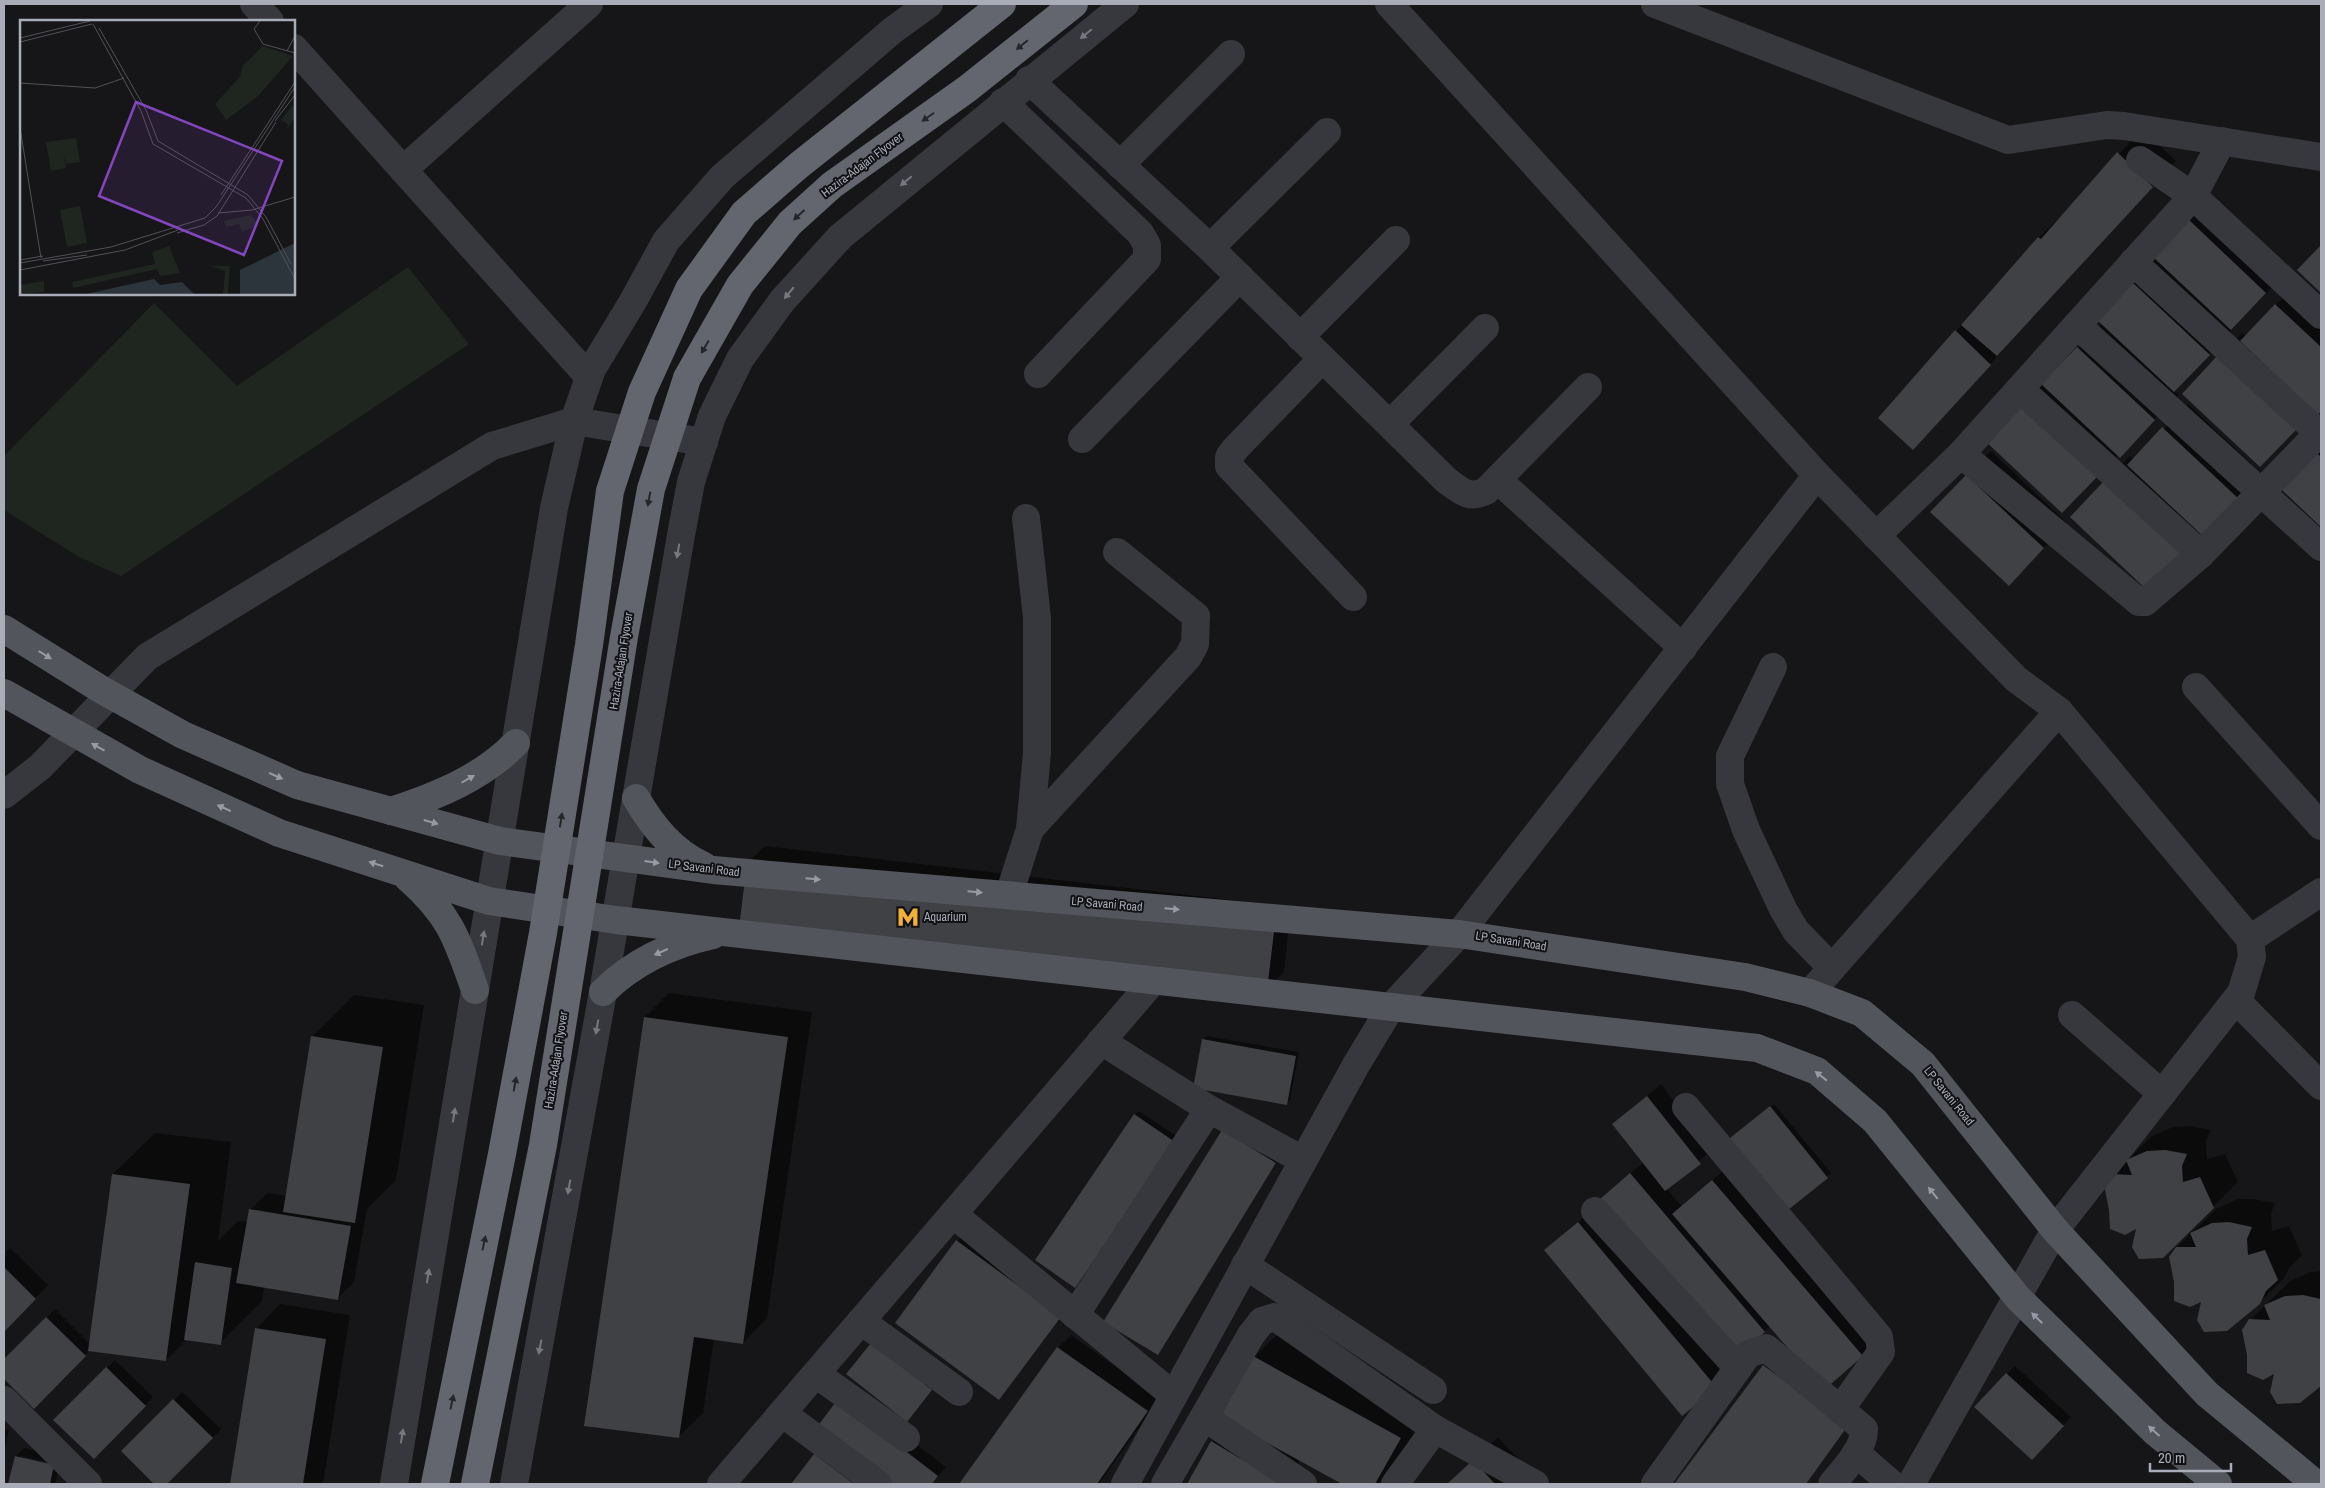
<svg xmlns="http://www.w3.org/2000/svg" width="2325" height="1488" viewBox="0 0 2325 1488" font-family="'Archivo Narrow',sans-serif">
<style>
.green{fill:#1e261f}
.shadow{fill:#0007}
.building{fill:#404145}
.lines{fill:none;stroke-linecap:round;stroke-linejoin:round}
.minor{stroke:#37383d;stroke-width:28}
.major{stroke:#53555c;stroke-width:28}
.highway{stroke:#63666e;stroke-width:28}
.oneway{fill:#757881}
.oneway2{fill:#26262a}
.oneway3{fill:#979ba6}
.labels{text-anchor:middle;stroke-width:4;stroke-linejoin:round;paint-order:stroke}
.street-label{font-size:12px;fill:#a8adb8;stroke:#111113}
.poi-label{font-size:12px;fill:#a8adb8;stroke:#111113;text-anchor:start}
.inset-road{fill:none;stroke:#505258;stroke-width:1}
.view{fill:#8446be;fill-opacity:0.15;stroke:#8446be;stroke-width:2.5}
.inset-edge{fill:none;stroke:#a8adb8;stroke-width:2.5}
</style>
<rect width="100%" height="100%" fill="#161618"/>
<path class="green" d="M408,267l61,77 -348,232 -42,-19 -75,-47v-54l150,-153 83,83z"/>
<g class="shadow">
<path d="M2142,129l34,32 -263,287 -33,-30 159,-181 25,-23z"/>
<path d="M2213,196l77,72 -116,123 5,4 -93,92 -66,-84 26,-22 57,-58 29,-41z"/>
<path d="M2300,280l21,20v110l-3,3 -100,-56 24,-24 4,3z"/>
<path d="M2188,404l76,72 -92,89 -66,-84 24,-25 4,4z"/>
<path d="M2321,450v76l-37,-36z"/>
<path d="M1991,451l76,72 -34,37 -67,-84z"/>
<path d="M765,846l526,61 -7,65 -17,16 -519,-126z"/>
<path d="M669,993l143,19 -45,306 -24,25 -29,-4 -11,74 -25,24 -33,-420z"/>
<path d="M354,995l70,10 -28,175 -29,29 -13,73 -17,17 -73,-12 -2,14 -42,42 -33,-4 -21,21 -76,-10 -56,57 -30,-29v-17l51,-52 35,35 23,-170 42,-41 76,9 -13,99 20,-20 10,1 2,-12 17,-17 20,3 25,-159z"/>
<path d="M1206,1036l93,16 -9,48 -4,3 -83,-63z"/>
<path d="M1661,1084l51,66 -45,39 15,18 43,-38 150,174 -13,12 -92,-29 -6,5 -151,-143 31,-26 -30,-38z"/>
<path d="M1774,1104l57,69 -47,39 -53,-73z"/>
<path d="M1139,1111l39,26 -103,149 60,-171z"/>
<path d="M2190,1126l21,4 -5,11 1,18 18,-5 13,28 -76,75 -24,-30 -26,-52 40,-39 21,-9z"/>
<path d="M1223,1131l56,28 -121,195z"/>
<path d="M2238,1199h16l21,4 -4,10 1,18 17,-5 13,29 -13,13 -5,10 -25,25 -57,-4 -25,-52 39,-38z"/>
<path d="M1592,1210l136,165 -12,12 -170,-137z"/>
<path d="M965,1232l104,76 -70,90 -103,-76z"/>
<path d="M10,1248l38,37 -44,45v-76z"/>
<path d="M2321,1271v113l-21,18 -24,-30 -26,-52 40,-39 21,-9z"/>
<path d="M280,1304l70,11 -27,169h-92l25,-155z"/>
<path d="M1279,1333l146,80 -34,59 -12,12h-34l-45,-25 -14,25h-98l24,-42 20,-20 22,-65z"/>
<path d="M880,1335l60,46 -33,40z"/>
<path d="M1071,1335l89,63 -61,86h-138l97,-136z"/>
<path d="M115,1360l38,37 -59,61 -39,-38z"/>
<path d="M1767,1362l83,61 -44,61h-131z"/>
<path d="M2015,1366l56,51 -31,33 -33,-76z"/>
<path d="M182,1392l39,37 -55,55h-10l-33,-33z"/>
<path d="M847,1392l99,75 -14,17h-38l-75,-57z"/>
<path d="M4,1429l5,1 -5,22z"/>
<path d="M1498,1437l44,47h-95z"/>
<path d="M823,1447l50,37h-80z"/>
<path d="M24,1448l38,9 -2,8 -40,-9v2l39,10 -4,16h-46l7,-28z"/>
</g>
<g class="building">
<path d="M2117,152l36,35 -156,169 -36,-31 77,-88 3,2z"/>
<path d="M2188,219l78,74 -35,37 -78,-73z"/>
<path d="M2321,245v48l-24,-23z"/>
<path d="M2131,281l79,74 -36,37 -78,-73z"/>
<path d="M2275,304l46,43v64l-3,4 -78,-74z"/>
<path d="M1955,330l36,35 -78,85 -35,-32z"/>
<path d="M2077,347l78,73 -35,38 -79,-74z"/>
<path d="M2217,356l79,74 -36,37 -78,-73z"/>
<path d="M2019,402l79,74 -36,37 -78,-73z"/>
<path d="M2162,427l79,74 -36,37 -78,-73z"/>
<path d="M2317,453l4,4v70l-39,-37z"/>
<path d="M1966,475l78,73 -35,38 -79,-74z"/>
<path d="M2105,480l79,73 -36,38 -78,-74z"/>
<path d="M747,862l528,62 -8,66 -528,-62z"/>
<path d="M644,1017l144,20 -45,307 -49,-7 -15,101 -95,-12z"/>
<path d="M311,1036l72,11 -28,176 -72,-11z"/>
<path d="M1202,1039l94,17 -9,49 -94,-17z"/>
<path d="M1647,1096l54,68 -36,27 -53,-67z"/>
<path d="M1770,1106l58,72 -45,36 -58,-72z"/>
<path d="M1134,1114l41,28 -100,146 -40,-28z"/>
<path d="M1222,1130l54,33 -118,192 -55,-33z"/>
<path d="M2165,1150l22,4 -5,12 1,16 17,-5 14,31 -51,50 -24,1 -7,-12 4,-18 -11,6 -15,-6 -1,-19 -5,-25 7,-11 21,1 -6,-15 21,-9z"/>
<path d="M1630,1173l135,159 -31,27 -135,-159z"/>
<path d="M112,1174l78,10 -24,177 -78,-10z"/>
<path d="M1712,1180l151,176 -39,34 -152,-176z"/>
<path d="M249,1209l102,17 -13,74 -102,-17z"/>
<path d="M1578,1222l139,166 -35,28 -138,-166z"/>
<path d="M2229,1222l23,5 -5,12 1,16 17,-5 13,30 -12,11 -6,13 -33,27 -23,1 -7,-12 4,-18 -11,5 -16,-6v-19l-5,-25 7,-10h20l-6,-14 22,-10z"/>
<path d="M956,1240l105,77 -62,83 -104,-77z"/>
<path d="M195,1262l37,6 -11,77 -37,-5z"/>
<path d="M4,1267l32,32 -32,33z"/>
<path d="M2303,1295l18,4v87l-21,17 -23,1 -7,-12 4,-18 -11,6 -16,-7v-18l-5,-25 7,-11 21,1 -6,-15 21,-9z"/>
<path d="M46,1317l40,39 -52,53 -30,-30v-20z"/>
<path d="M255,1328l71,11 -23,145h-73z"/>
<path d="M871,1343l61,47 -25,32 -61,-48z"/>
<path d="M1057,1347l91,64 -51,73h-138z"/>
<path d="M1253,1356l148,82 -26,46h-33l-122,-67z"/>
<path d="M1763,1365l84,62 -41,57h-132z"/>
<path d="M106,1367l40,39 -52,53 -41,-39z"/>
<path d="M2006,1373l58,53 -32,34 -58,-53z"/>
<path d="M173,1399l40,39 -46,46h-13l-33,-33z"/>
<path d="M838,1399l100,77 -6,8h-40l-75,-57z"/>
<path d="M1211,1441l67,40 -2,3h-89z"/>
<path d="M814,1454l40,30h-63z"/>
<path d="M15,1456l39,9 -4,19h-42z"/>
<path d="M1473,1460l22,24h-48z"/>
</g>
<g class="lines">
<g class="minor">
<path d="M254,4l16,17"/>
<path d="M1389,4l428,471"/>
<path d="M1655,4l353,136 99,-15 17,1 197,31"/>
<path d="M294,48l295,329"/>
<path d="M1029,80l181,168 236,232c14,10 23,20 40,11l102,-104"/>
<path d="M1003,102l137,131 7,12v14l-109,115"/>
<path d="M2140,160l53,36 128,119"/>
<path d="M1120,165l111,-111"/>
<path d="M403,170l186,-166"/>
<path d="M1210,248l117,-116"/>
<path d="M2133,262l188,173"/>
<path d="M2077,325l244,222"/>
<path d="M1300,337l96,-97"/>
<path d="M1322,359l-87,90 -6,8v9l124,131"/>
<path d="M2020,389l181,165"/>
<path d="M1391,423l94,-95"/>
<path d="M1082,439l158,-162"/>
<path d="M1961,454l178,148h6l56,-48 120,-123"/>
<path d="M1498,480l185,168"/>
<path d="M1026,518l11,100v135l-7,76"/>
<path d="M1876,536l85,-82 232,-258 29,-55"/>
<path d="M1773,667l-43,89v28l16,46 37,79 13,22 36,37"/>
<path d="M2196,687l125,139"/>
<path d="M4,795l36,-28 107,-110 345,-211 82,-25 130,21"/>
<path d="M1009,895l21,-66 158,-172 7,-13 1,-28 -79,-64"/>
<path d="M2250,939l71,-47"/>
<path d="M1810,993l249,-282"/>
<path d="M2236,1000l85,86"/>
<path d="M2072,1015l90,79"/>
<path d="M1101,1041l108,68 94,51"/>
<path d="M1686,1107l193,230 2,15 -41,58"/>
<path d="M1595,1211l143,157"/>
<path d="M953,1214l220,181"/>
<path d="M1245,1265l188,125"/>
<path d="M1075,1315l134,-206"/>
<path d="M861,1321l98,71"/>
<path d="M816,1374l90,64"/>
<path d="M4,1400l84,84"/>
<path d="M782,1413l96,71"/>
<path d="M1204,1417l99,67"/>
<path d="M1435,1429l100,55"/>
<path d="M1856,1453l36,31"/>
<path d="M394,1484l160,-976 20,-87 18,-52 40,-66 34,-62 56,-64 171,-147 36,-26"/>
<path d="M514,1484l89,-492 78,-457 10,-53 21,-66 28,-57 42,-58 58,-64 285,-233"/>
<path d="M721,1484l433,-504"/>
<path d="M1125,1484l231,-419 35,-58 68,-73 358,-459 199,204 43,32 191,228 2,18 -11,36 -186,237 -144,254"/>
<path d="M1165,1484l86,-149 11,-14 13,-4 160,112 -40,55"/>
<path d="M1655,1484l93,-130 18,-6 98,81c0,21 -20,40 -32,55"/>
</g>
<g class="major">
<path d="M4,629l98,61 81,45 114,50 203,56 213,29 746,64 286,43 65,16 52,20 61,51 132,166 152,164 109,90"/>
<path d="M4,693l136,77 139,63 210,68 127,19 1141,128 60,23 58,50 143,177 137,134 63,52"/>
<path d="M636,798c17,29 37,54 68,68"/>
<path d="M391,811c46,-15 91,-33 125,-68"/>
<path d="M408,878c42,37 49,60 67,112"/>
<path d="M603,992c30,-30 69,-48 110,-57"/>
</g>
<g class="highway">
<path d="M435,1484l67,-330 41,-221 46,-288 21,-154 32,-99 47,-103 55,-76 54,-47 204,-162"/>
<path d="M475,1484l68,-339 81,-508 27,-148 36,-111 53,-93 50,-62 42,-38 135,-96 107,-85"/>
</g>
</g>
<defs><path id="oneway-solid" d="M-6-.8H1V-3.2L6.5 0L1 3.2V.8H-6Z" transform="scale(1.25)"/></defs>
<g class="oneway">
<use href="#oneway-solid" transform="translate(1086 34) rotate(141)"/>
<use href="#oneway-solid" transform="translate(906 181) rotate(140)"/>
<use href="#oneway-solid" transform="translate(789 293) rotate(130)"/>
<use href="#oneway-solid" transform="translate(678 551) rotate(100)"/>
<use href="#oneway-solid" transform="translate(483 938) rotate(-81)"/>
<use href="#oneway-solid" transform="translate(597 1027) rotate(100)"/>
<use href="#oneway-solid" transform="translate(454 1115) rotate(-81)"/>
<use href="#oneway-solid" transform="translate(569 1187) rotate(100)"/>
<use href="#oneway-solid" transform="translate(428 1276) rotate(-81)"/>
<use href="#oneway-solid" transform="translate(540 1347) rotate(101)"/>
<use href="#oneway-solid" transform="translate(402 1436) rotate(-81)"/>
</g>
<g class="oneway2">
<use href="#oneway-solid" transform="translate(1022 45) rotate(141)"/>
<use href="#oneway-solid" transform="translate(928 117) rotate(145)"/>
<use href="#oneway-solid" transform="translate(799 215) rotate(138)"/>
<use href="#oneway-solid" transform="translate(705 347) rotate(120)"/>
<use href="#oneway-solid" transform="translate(649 499) rotate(100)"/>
<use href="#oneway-solid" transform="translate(561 820) rotate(-81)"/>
<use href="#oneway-solid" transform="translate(515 1084) rotate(-80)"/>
<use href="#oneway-solid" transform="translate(484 1243) rotate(-78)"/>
<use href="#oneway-solid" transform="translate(452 1402) rotate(-78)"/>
</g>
<g class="oneway3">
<use href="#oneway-solid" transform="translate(45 655) rotate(32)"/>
<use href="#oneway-solid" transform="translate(98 747) rotate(-151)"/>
<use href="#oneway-solid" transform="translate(276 776) rotate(24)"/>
<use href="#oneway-solid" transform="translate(468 779) rotate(-30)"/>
<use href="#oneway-solid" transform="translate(224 808) rotate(-156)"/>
<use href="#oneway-solid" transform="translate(431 822) rotate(16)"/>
<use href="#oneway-solid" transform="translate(652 862) rotate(8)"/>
<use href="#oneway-solid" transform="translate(376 864) rotate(-162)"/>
<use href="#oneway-solid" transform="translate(813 879) rotate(5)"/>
<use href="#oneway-solid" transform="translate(975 892) rotate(5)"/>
<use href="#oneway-solid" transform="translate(1172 909) rotate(5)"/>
<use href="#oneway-solid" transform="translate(661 952) rotate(156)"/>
<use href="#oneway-solid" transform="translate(1821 1076) rotate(-142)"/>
<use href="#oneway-solid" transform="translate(1933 1193) rotate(-129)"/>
<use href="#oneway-solid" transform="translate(2037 1318) rotate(-136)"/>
<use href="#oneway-solid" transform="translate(2154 1431) rotate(-138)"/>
</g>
<defs>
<g id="metro-bare" transform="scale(1.725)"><path d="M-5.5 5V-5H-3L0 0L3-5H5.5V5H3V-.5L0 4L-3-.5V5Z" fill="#f2b134" stroke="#111113" stroke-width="2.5" paint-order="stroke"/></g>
</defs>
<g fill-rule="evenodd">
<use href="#metro-bare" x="908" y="917"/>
</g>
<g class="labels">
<g class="street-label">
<text transform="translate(862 165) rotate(-37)" y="4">Hazira-Adajan Flyover</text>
<text transform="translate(621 661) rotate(-81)" y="4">Hazira-Adajan Flyover</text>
<text transform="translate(704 868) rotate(7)" y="4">LP Savani Road</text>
<text transform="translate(1107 904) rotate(5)" y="4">LP Savani Road</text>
<text transform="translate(1511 941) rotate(9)" y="4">LP Savani Road</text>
<text transform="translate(556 1060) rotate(-81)" y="4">Hazira-Adajan Flyover</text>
<text transform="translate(1949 1096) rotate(51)" y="4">LP Savani Road</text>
</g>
<g class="poi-label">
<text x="924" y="921">Aquarium</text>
</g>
</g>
<g transform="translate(20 20)">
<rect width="275" height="275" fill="#161618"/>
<path d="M243,26l30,10 -35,40 -32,24 -11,-16 25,-27 3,-12zM272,86l3,2v9l-8,12 1,-5 -7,-4zM56,118l4,24 -14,2 -3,-12 3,16 -15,3 -5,-29zM60,186l7,37 -20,4 -7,-37zM231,195l8,10 -17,7 -3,-8 -13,3 -2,-6zM149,226l11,27 -20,3 -3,-7 -84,19 -1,-6 83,-18 -3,-12zM191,246h19l-2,28h-5l2,-23zM24,261v11l-24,2v-9z" fill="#1e261f"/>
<path d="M275,223v51h-55v-24zM134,259l6,6 22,-3 12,12h-108z" fill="#2c353c"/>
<path class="inset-road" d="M240,1l-6,8 9,15 32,9M73,4l48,87 12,33 93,54 17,21 32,60M79,8l47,82 12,31 90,54 18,22 25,47M0,18l70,-17M0,22l72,-18M267,31l8,-15M0,63l75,5 29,-10M255,101l20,-26M0,108l21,130M201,175l74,-113M198,193l34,-3 43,-13M157,213l27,-8 13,-9 59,-94M0,240l23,-4M23,241l44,-6M0,243l91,-16 94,-29 11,-11 79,-120M0,250l105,-20 53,-20"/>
<path class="view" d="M116,82l146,59 -38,94 -145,-59z"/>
<rect width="275" height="275" class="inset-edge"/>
</g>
<rect width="2325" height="1488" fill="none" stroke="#a8adb8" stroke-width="10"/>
<path d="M2150 1463v8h81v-8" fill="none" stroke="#a8adb8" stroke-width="2.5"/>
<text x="2158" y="1463" font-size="15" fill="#a8adb8" stroke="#111113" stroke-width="4" paint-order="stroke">20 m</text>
</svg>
